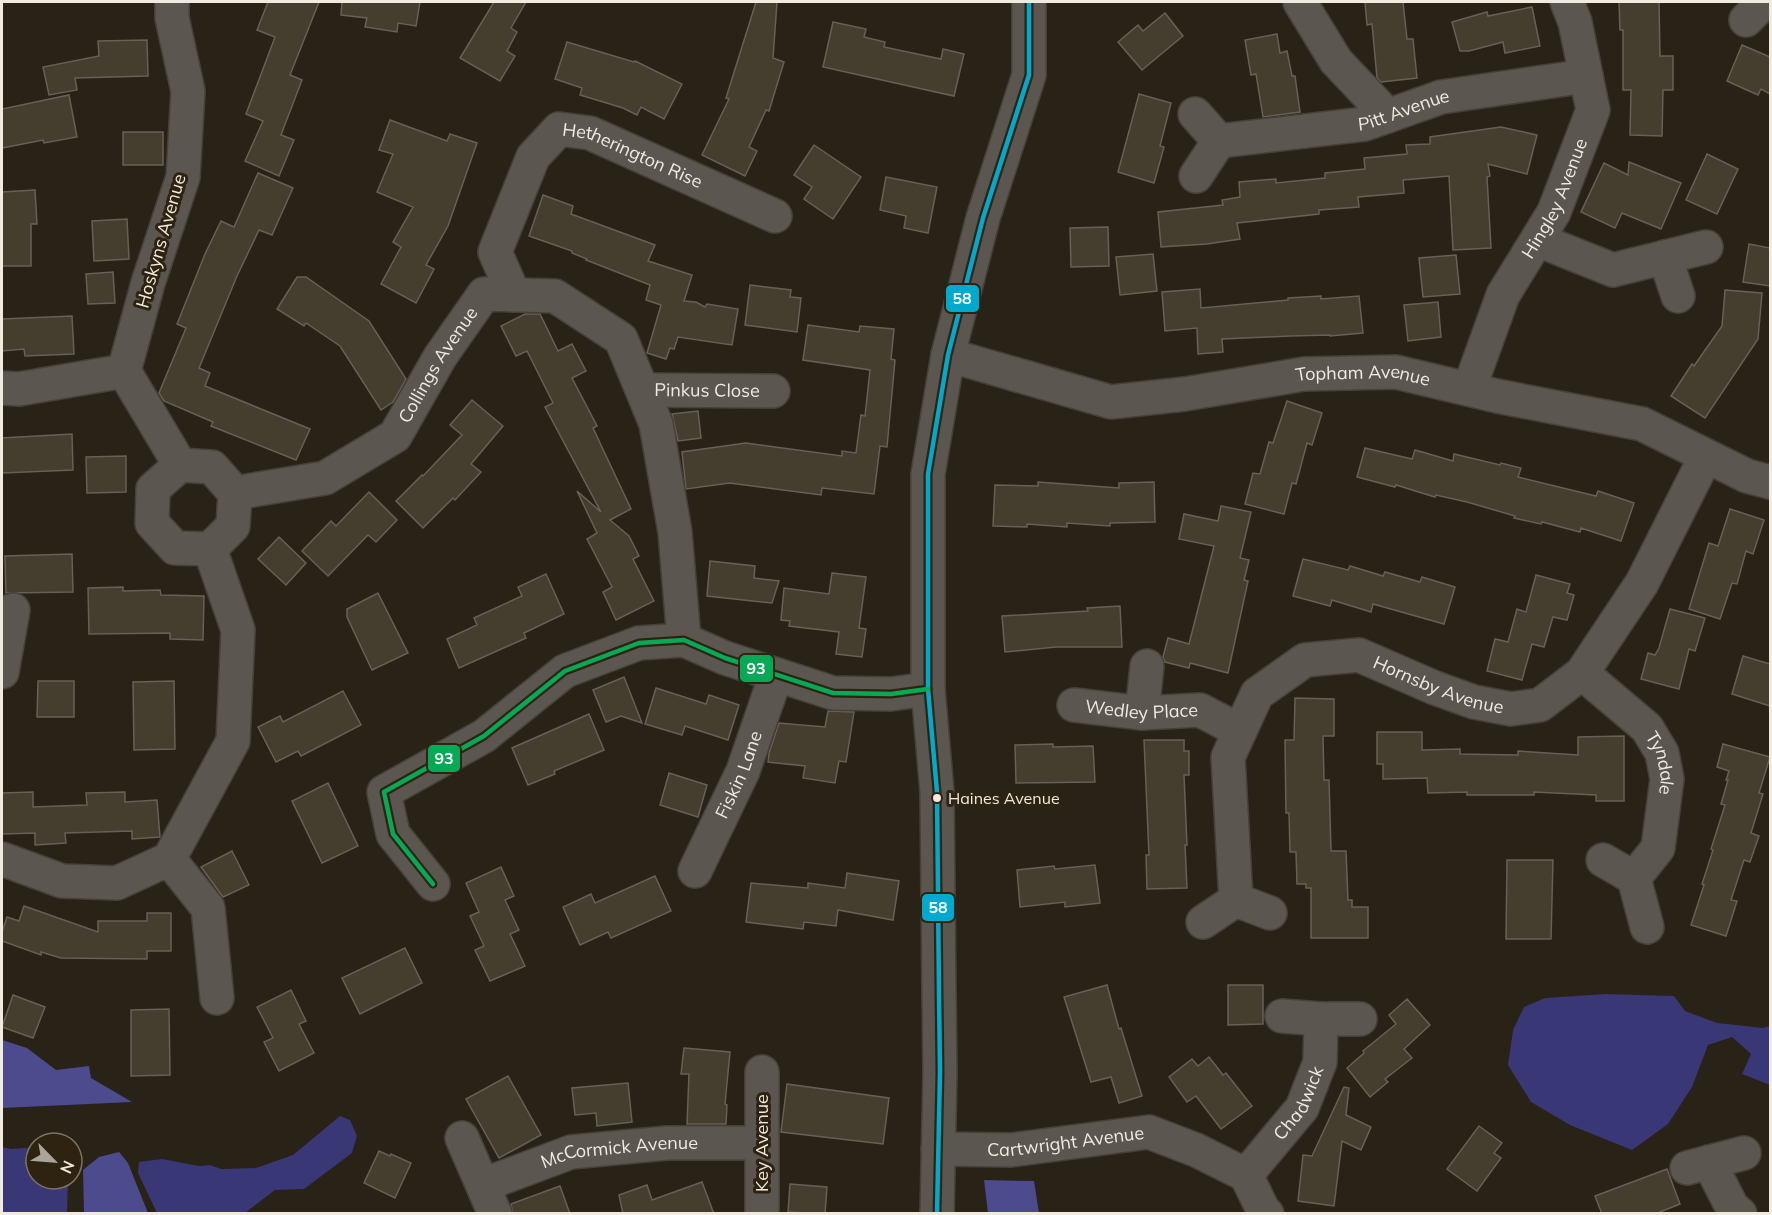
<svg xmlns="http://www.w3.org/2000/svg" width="1772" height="1215" viewBox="0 0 1772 1215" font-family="Mulish,sans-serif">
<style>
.green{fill:#393775}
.forest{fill:#4b4b8d}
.building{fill:#453d2e;stroke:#666057;stroke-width:1.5}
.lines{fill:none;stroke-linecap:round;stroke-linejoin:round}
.minor-casing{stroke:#454038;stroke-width:36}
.minor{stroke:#5b564f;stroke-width:33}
.bus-1-casing{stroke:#2e2311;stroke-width:9}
.bus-2-casing{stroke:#2e2311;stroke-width:9}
.bus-1{stroke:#00a9ce;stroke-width:4.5}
.bus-2{stroke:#06aa56;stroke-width:4.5}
.bus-dot{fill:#f1eade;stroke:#2e2311;stroke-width:2}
.labels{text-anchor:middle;stroke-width:6;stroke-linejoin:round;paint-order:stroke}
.bus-label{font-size:16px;fill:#f1eade;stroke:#2e2311;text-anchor:start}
.street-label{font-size:18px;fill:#f1eade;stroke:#2e2311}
.line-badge{stroke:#2e2311;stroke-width:2}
.badge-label{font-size:16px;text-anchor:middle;font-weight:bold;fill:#fff}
</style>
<rect width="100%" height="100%" fill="#282217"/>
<g class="green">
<path d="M1606,994l68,2 11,15 32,12 46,5 7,-2v59l-28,-11 9,-20 -19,-17 -24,8 -16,42 -24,37 -36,26 -62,-25 -39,-23 -23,-37 5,-35 11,-23 21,-9z"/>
<path d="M340,1116l10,4 7,16 -5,17 -48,36 -29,1 -30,23h-88l-19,-40 1,-11 23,-3 37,7 11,-1 11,4 35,-1 37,-13z"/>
<path d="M2,1147l9,2 25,-2v32h32l-1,34h-65z"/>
</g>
<g class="forest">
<path d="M2,1040l25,8 29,22 33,-4 2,12 41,24 -130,6z"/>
<path d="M119,1152l9,11 20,50h-64l-1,-43 16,-13z"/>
<path d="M984,1180l50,1 5,32h-51z"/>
</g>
<g class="building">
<path d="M268,2h51l-29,73 12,5 -21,55 13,5 -15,36 -34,-15 18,-40 -17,-7 29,-77 -18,-7z"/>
<path d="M342,2h78l-4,24 -18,-3 -1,9 -32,-5 2,-9 -26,-3z"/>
<path d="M494,2h32l-15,26 6,4 -10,19 8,5 -15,25 -40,-23z"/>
<path d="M756,2h21l-4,56 11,4 -15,49 -3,-1 -17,37 8,4 -12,25 -43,-21 27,-56 -3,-1z"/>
<path d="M1365,2h38l4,37h6l4,39 -36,4 -4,-4 -5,-54 -5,1z"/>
<path d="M1619,2h40l1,54h13v34h-10l-1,46 -32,-1 1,-45h-8v-60h-3z"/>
<path d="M1532,7l8,39 -35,7 -2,-11 -34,9h-9l-8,-29 35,-10 1,4z"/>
<path d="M1165,13l18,23 -41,34 -24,-28 20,-17 5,6z"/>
<path d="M833,22l33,7 -2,8 21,5 -1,5 57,12 2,-10 21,5 -10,42 -131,-29z"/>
<path d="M1277,34l3,19 7,-2 5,25h3l5,36 -37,5 -7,-43 -5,1 -6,-35z"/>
<path d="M147,40l1,36 -73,2 2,12 -28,5 -6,-28 56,-11 -1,-15z"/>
<path d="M567,42l67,20 1,-1 47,23 -18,35 -23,-12 -4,8 -14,-7 -43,-13 2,-7 -27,-9z"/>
<path d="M1742,45l28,12v37l-9,-5 -3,6 -31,-14z"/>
<path d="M1139,94l32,9 -11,43 4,1 -10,36 -36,-11z"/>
<path d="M69,95l8,42 -33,6 -1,-3 -41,8v-39z"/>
<path d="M390,120l57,21 3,-7 27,9 -29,83 -22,39 8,4 -18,34 -35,-19 20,-37 -8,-5 20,-35 -36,-15 16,-38 -14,-4z"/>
<path d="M1501,127l36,8 -10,39 -39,-10 2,12 -3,1 4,71 -38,2 -4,-74 -46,4 1,13 -46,4 1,10 -40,3v4l-82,9 3,16 -33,5 -46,3 -3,-35 65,-7 -1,-5 18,-3 -1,-15 37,-3v4l49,-5v-5l40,-4 -1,-11 43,-4 -1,-9 24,-1v-7z"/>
<rect x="123" y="132" width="40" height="33"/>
<path d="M814,145l47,32 -28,42 -29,-20 8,-12 -18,-12z"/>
<path d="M1707,154l31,15 -21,45 -31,-14z"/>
<path d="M1629,162l52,21 -20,46 -39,-16 -7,15 -34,-16 23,-49 24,12z"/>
<path d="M258,173l35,15 -21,47 -13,-5 -22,46 -38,92 11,5 -5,13 105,43 -14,31 -85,-34 2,-4 -49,-21 -5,-8 27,-65 -9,-4 28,-70 16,-33 13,6z"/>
<path d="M886,177l51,10 -9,46 -24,-5 2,-12 -26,-6z"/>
<path d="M35,190l2,34h-6v42h-29v-74z"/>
<path d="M543,195l30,11 -2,8 84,31 -7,16 44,14 -8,26 12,1 9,5 2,-3 31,5 -6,36 -54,-8 -4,12 -4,-1 -4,11 -19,-6 14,-48 -15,-5 4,-15 -64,-25 1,-1 -15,-6v-2l-43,-15z"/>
<path d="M127,219l2,40 -35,2 -2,-40z"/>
<path d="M1108,227l1,39 -38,1 -1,-39z"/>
<path d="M1749,244l21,4v38l-27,-4z"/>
<path d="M1153,254l4,37 -37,4 -4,-38z"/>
<path d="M1456,255l4,39 -37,3 -4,-39z"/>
<path d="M113,272l2,31 -27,1 -2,-30z"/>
<path d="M297,277h9l63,44 37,58 -13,23 -12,8 -41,-64 -34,-23 -2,3 -27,-17z"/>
<path d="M750,285l41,5 -1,7 11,1 -4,34 -52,-7z"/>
<path d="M1200,289l1,19 87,-8v-2l33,-2v3l38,-3 4,37 -33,3v-1l-40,1 -68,3 1,13 -25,2 -1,-26 -32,3 -3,-39z"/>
<path d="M1725,290l37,3 -4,46 -53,79 -34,-22 21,-32 2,2 28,-40z"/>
<path d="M1438,302l3,35 -33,4 -4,-36z"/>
<path d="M525,314h15l18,37 14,-7 14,27 -14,7 25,48 -4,2 38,81 -21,11 19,16 10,20 -6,3 21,42 -38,19 -13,-28 9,-5 -25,-48 10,-6 -20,-42 24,21 -56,-105 8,-4 -26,-52 -11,5 -15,-30z"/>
<path d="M72,316l2,38 -49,2 -1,-7 -22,2v-32z"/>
<path d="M808,325l51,7 1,-6 34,3 -3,30 4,1 -8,87 -7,-1 -6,48 -52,-6 -1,7 -91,-12 -44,6 -4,-37 64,-9 96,13v-5l14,2 5,-38 4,1 5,-46 -67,-10z"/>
<path d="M472,400l31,26 -32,38 10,8 -26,28 -2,-2 -30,30 -27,-27 26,-26 1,1 39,-41 -12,-10z"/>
<path d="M1287,401l35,12 -10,32 -5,-2 -11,41 -4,-1 -8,31 -39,-10 8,-31 7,1 9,-32 4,1z"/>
<path d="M698,411l3,27 -23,3 -6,-27z"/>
<path d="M72,434l1,36 -71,3v-35z"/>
<path d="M1365,448l47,11 3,-9 38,11 1,-7 46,11 1,-2 20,5 -3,9 78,19 2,-5 36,12 -13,38 -40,-13 -1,4 -38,-10 -1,2 -27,-6 1,-2 -48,-14 -31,-7 -1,2 -39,-12 -1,2 -38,-10z"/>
<path d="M126,456v36l-39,1 -1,-36z"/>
<path d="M1038,482l81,6v-5l35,-1 1,40 -45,1v3l-43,-3v4l-40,-3v3l-34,-1 2,-41 43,1z"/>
<path d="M369,492l28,28 -21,22 -8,-7 -40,41 -26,-25 29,-30 5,5z"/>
<path d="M1221,506l30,6 -11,46 9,2 -5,20 4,1 -20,92 -38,-10 -1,5 -24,-6 -2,-5 5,-19 21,6 25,-98 -35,-7 5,-25 34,7z"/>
<path d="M1730,509l34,11 -11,34 -7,-3 -9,33 -5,-1 -12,36 -31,-10 20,-66 9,3z"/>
<path d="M279,537l27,26 -20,22 -28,-26z"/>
<path d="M72,554l1,38 -67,1 -1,-37z"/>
<path d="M1303,559l45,11 2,-4 33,10 2,-4 35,10 2,-5 33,10 -11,37 -71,-20 -2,8 -39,-12 -2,6 -37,-10z"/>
<path d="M710,561l45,5 -1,12 25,3 -7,22 -65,-7z"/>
<path d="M832,573l34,4 -7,51 7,1 -4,28 -26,-3 3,-22 -50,-6 1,-5 -9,-1 3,-32 45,6z"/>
<path d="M546,574l18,40 -40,19 2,5 -67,30 -12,-29 30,-14 -3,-7 48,-22 -4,-9z"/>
<path d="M1536,575l34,9 -3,9 7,2 -7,25 -14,-3 -9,30 -12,-3 -10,36 -35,-9 8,-32 13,3 9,-33 9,3z"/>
<path d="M123,587v4l37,-1 1,5 43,1 -1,44 -33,-1v-6l-81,1 -1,-46z"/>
<path d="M378,593l30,60 -36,17 -25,-53v-8z"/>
<path d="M1120,606l2,41h-66l-51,5 -3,-36 86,-5 -1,-3z"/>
<path d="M1670,609l35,9 -10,33 -6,-2 -10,40 -38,-10 7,-26 7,2 4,-7z"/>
<path d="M1743,656l27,8v42l-38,-12z"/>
<path d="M624,677l18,46 -21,-7 -15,6 -13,-32z"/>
<path d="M38,681h36v36h-37z"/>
<path d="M174,681l1,68 -41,1 -1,-68z"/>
<path d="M656,688l50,16 3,-9 30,10 -11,35 -43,-14 -3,9 -37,-11z"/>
<path d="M343,691l18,34 -60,31 -3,-5 -22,11 -18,-35 22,-11 3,6z"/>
<path d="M1295,698l39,1v37h-11l1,44h5l2,71h15l2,49h4v7h16v31h-57v-50h-5v-4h-9l-1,-32h-6l-1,-39h-3l-1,-73h9z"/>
<path d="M828,711l26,1 -8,50 -7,-1 -4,22 -32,-5 2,-12 -37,-4 1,-9 10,-30 46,4z"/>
<path d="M589,714l15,36 -50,21 1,3 -27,11 -16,-37z"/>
<path d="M1377,732h45v18l38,-1v5l58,1v-4l60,4v-18l46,-1v65h-28v-6l-62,-3v3h-67v-3l-39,1 -1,-15 -44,1v-15h-6z"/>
<path d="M1144,740h40v11h5v24h-5l3,70h-2l2,43 -40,1 -1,-34h3z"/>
<path d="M1053,744v3l40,-1 2,36 -79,1 -1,-38z"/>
<path d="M1723,744l47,13 -11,36 4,1 -12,39 8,3 -9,26 -6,-2 -13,40 6,1 -11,35 -35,-11 13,-40 -2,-1 11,-34 -2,-1 14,-44 -4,-1 7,-24h-2l3,-9 -12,-4z"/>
<path d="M669,773l38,12 -9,32 -38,-12z"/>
<path d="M328,783l30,63 -36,17 -30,-62z"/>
<path d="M33,792v15l54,-2 -1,-12 39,-1v10l32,-2 3,37 -28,2v-8l-67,2 1,10 -31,2v-12l-33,1v-41z"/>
<path d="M232,851l17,34 -26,12 -22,-30z"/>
<path d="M1507,860h46l-2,79h-45z"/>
<path d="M1095,865l5,38 -35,4v-5l-45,5 -3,-37 37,-4 1,3z"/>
<path d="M501,867l13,29 -9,4 14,30 -9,4 15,32 -35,15 -15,-31 9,-4 -14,-30 9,-4 -13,-29z"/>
<path d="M847,873l52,8 -6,39 -55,-10 -2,16 -32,-4 -1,7 -57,-7 5,-39 57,5v-5l37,5z"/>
<path d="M655,876l16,35 -60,27 -3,-6 -28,13 -17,-38 28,-13 4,9z"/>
<path d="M24,906l74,26v-11h49v-8h24v38h-24v8l-86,-1 -20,-6v3l-39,-14v-9l5,-15 12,4z"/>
<path d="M405,948l17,35 -62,31 -18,-36z"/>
<path d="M1107,985l12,44 2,-1 21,68 -23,7 -8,-26 -20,5 -27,-85z"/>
<path d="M1228,985h35v39l-35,1z"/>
<path d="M291,990l15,31 -7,3 15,29 -35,18 -15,-29 9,-4 -16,-31z"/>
<path d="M13,995l32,12 -12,31 -31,-11z"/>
<path d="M1407,999l23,26 -26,24 8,9 -27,21 3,3 -18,15 -23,-29 17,-15 -1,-2 33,-27 -7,-9z"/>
<path d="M169,1009l1,66 -39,1v-66z"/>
<path d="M684,1048l46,4 -5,52 2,1 -1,19h-39l2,-50h-8z"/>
<path d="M1209,1057l14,18 3,-2 26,33 -31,23 -25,-33 -9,6 -18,-25 23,-18 6,7z"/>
<path d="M508,1076l33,59 -42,23 -33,-59z"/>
<path d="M628,1083l4,39 -35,4 -1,-13 -21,2 -3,-27z"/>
<path d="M787,1084l102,14 -6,46 -102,-12z"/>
<path d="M1344,1087l5,1 -3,27 25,12 -10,23 -19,-9 -8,65 -36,-5 5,-46 9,1z"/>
<path d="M1479,1126l23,17 -8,10 7,5 -24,33 -30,-22z"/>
<path d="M379,1151l11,5 1,-2 20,9 -16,35 -31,-15z"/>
<path d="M1667,1169l13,35 -25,10h-53l-7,-18z"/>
<path d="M702,1182l12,32h-91l-4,-19 28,-10 5,15z"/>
<path d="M790,1184l37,3 -2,27 -37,-2z"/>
<path d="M560,1186l10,28h-57l-2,-10z"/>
</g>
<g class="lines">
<g class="minor-casing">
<g id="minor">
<path d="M172,2v16l16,73 -5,86 -35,106 -24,88 56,94"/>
<path d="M1300,2l36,59 52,55"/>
<path d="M1746,20l18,-18"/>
<path d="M1195,114l24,27 -23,35"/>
<path id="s1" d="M1219,141l146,-17 76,-27 145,-21"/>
<path d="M1538,240l75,30 93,-23"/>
<path d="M1665,257l13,39"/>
<path id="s2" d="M514,295l-19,-43 38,-95 26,-28 31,4 185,83"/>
<path id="s3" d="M948,355l163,47 74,-8 119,-20 92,-2 101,24 145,28 105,52 23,6"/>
<path d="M2,388l17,1 105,-18"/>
<path id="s4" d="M1469,389l34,-94 51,-83 39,-102 -18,-88 -8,-20"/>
<path id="s5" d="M643,390l130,1"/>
<path d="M180,465l32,2 23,26 -2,33 -23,23 -35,-1 -23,-25 1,-34z"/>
<path id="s6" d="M235,493l90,-15 70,-42 45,-79 44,-63 71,2 66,43 35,85 19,108 9,108"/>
<path d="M2,672l11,-62"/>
<path id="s7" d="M1582,673l65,55 15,25 5,26 -9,69 -24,30"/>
<path id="s8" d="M1074,705l68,8 58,-3 40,21"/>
<path d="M1142,713l5,-47"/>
<path d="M2,859l60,22 55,2 52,-24 64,-118 5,-111 -28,-81"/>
<path d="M169,859l39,49 9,90"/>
<path d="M1603,860l31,18 13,49"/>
<path id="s9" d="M695,871l48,-100 33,-96"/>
<path d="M433,884l-40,-50 -9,-42 100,-56 81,-65 74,-28 45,-3 41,18 108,35 58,1 37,-5"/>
<path id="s10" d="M1236,900l-8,-143 29,-63 48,-34 54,-5 76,33 39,14 37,7 29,-4 42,-32 60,-90 64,-127"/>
<path d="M1203,922l33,-22 34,13"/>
<path d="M1282,1016l39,3h39"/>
<path d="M462,1138l33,76"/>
<path id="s11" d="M938,1149l73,1 138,-18 47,18 50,25 17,35 4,4"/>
<path d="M1709,1162l23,45 8,7"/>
<path d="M1687,1168l57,-15"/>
<path id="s12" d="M1246,1175l56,-67 18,-46 1,-43"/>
<path id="s13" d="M483,1185l88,-33 96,-9h95"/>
<path d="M762,1214v-142"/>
<path d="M937,1214l3,-142 -1,-78 -2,-202 -9,-103v-215l20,-119 35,-137 46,-143v-73"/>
</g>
</g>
<use href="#minor" class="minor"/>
<g class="bus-1-casing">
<path id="bus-1" d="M937,1214l3,-142 -1,-78 -2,-202 -9,-103v-215l20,-119 35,-137 46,-143v-73"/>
</g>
<g class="bus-2-casing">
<path id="bus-2" d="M433,884l-40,-50 -9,-42 100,-56 81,-65 74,-28 45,-3 41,18 108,35 58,1 37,-5"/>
</g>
<use href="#bus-1" class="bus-1"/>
<use href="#bus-2" class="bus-2"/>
</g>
<circle class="bus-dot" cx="937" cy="798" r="5"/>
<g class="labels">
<g class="bus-label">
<text x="948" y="804">Haines Avenue</text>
</g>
<g class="street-label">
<text dy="6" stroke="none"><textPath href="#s1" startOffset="188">Pitt Avenue</textPath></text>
<text dy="6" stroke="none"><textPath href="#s2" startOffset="266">Hetherington Rise</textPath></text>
<text dy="6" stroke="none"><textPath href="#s4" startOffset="210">Hingley Avenue</textPath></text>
<text transform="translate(161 241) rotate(-74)" y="6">Hoskyns Avenue</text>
<text dy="6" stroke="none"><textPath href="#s6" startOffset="256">Collings Avenue</textPath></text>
<text dy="6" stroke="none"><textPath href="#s3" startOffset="424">Topham Avenue</textPath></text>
<text dy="6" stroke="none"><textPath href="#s5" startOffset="64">Pinkus Close</textPath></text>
<text dy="6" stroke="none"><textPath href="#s10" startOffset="411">Hornsby Avenue</textPath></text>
<text dy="6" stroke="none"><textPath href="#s8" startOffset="68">Wedley Place</textPath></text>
<text dy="6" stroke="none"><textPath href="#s7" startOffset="124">Tyndale</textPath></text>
<text dy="6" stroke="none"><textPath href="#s9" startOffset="106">Fiskin Lane</textPath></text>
<text dy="6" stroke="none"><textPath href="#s12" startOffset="90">Chadwick</textPath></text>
<text dy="6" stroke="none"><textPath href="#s11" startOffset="128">Cartwright Avenue</textPath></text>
<text transform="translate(762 1143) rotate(-90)" y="6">Key Avenue</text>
<text dy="6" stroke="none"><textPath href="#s13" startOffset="142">McCormick Avenue</textPath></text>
</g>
</g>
<g class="line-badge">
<rect x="945" y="284" width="35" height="29" rx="6" fill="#00a9ce"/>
<rect x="739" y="654" width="35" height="29" rx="6" fill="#06aa56"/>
<rect x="427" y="744" width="34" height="29" rx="6" fill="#06aa56"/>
<rect x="921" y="893" width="34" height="29" rx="6" fill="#00a9ce"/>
</g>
<g class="badge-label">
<text x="962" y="304">58</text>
<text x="756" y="674">93</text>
<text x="444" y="764">93</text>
<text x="938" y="913">58</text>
</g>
<rect width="1772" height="1215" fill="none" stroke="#f1eade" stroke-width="6"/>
<g transform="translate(54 1161) rotate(115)"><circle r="28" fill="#2e2311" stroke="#7c7363" stroke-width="1.5"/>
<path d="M0-4.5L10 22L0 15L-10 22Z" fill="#aba498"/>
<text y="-9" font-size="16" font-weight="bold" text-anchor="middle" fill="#f1eade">N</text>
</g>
</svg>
